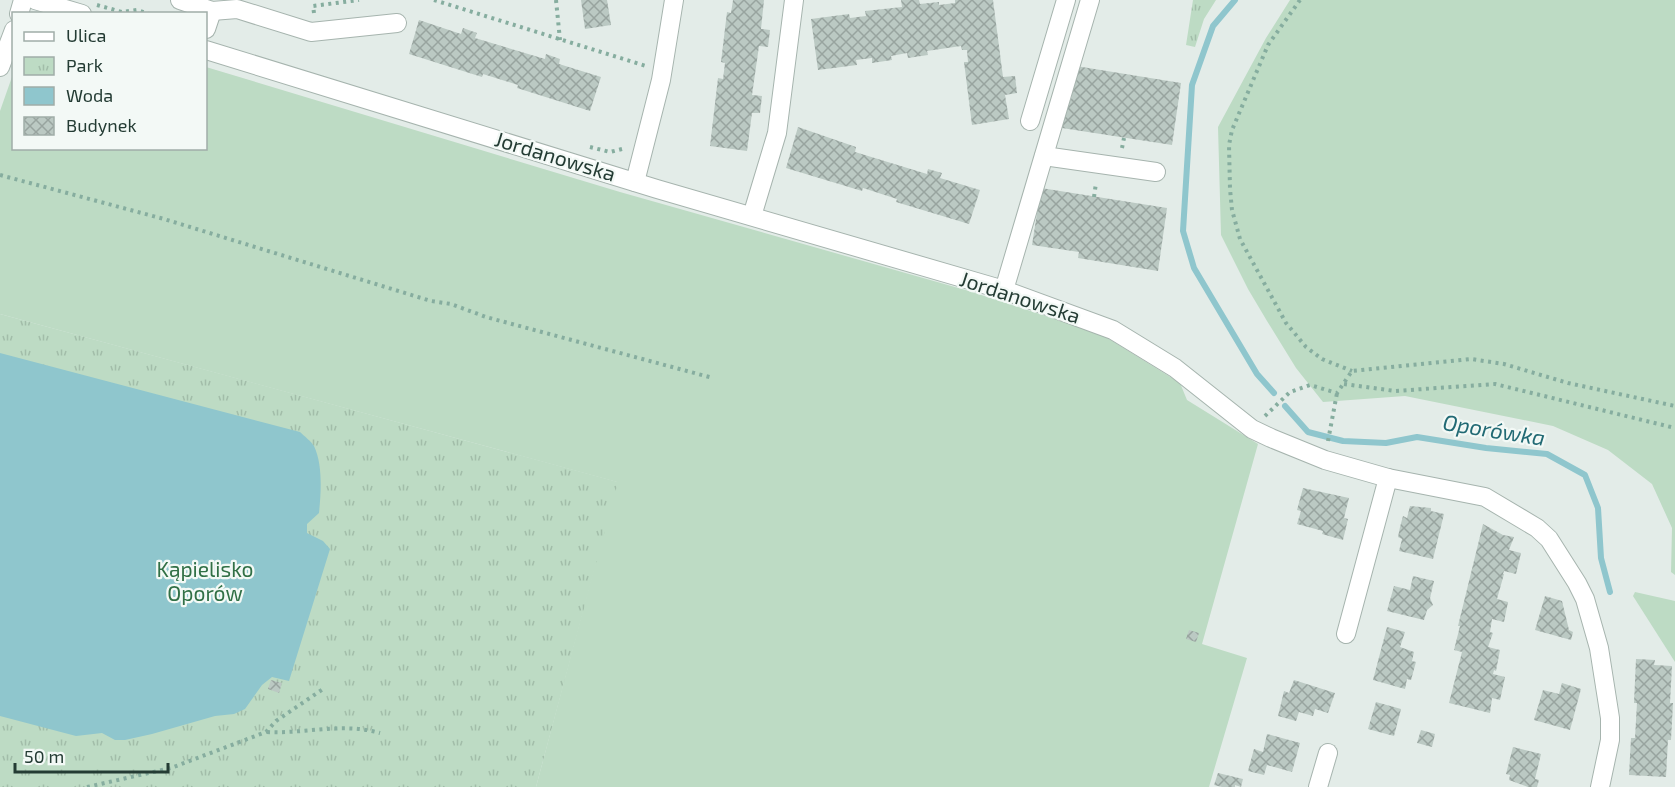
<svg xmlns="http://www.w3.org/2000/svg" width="1675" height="787" viewBox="0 0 1675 787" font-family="'Exo 2',sans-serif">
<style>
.green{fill:#bddbc4}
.park{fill:url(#park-tufts)}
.water{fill:#8fc6cd}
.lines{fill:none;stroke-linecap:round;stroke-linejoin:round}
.stream{stroke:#8fc6cd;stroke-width:6}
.building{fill:url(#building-cross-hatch)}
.minor-casing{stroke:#a6b4ae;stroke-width:20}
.path{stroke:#86ad9f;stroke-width:4;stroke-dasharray:3 4.5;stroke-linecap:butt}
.minor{stroke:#fff;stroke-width:18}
.labels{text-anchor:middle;stroke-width:4.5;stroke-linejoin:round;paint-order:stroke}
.street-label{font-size:21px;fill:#243c34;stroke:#f3f9f6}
.park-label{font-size:21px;fill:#317046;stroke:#f3f9f6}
.water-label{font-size:22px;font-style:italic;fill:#226a74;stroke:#f3f9f6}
</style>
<defs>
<pattern id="park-tufts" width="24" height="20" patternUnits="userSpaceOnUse" patternTransform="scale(1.5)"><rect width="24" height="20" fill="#bddbc4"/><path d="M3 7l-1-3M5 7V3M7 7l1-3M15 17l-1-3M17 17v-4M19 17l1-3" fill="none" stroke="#a2bda9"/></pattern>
<pattern id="building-cross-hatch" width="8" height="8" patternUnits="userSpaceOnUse" patternTransform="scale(1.5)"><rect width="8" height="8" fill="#bbc9c3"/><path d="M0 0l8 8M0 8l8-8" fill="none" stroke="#98a49f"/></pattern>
</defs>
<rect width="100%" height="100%" fill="#e3ece8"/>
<g class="green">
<path d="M1290,0h385v575l-4,-3 1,-44 -20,-44 -44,-34 -55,-24 -148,-30 -82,6 -27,-34 -29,-47 -19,-32 -27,-54 -3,-108 48,-89z"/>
<path d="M206,67l414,125 349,99 132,43 79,49 7,17 71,44 -56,200 45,14 -38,129h-673l81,-305 -617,-168v-203l13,-37 1,74h192z"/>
<path d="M1635,592l40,9v61l-42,-66z"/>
</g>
<g class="park">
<path d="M1193,0h23l-12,19 -9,28 -9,-2z"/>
<path d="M0,314l618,168 -82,305h-536z"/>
</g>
<path class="water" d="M0,353l300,79c4,4 11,9 14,14 9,19 7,47 5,67l-12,11v9l16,8 7,8 -41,132 -17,-4 -10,8 -17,24 -11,5 -19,2 -63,18 -27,6h-10l-13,-7 -26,3 -76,-20z"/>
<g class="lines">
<g class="stream">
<path d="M1235,0l-22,26 -21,59 -9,146 11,37 63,106 17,19"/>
<path d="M1285,406l23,26 35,9 43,2 31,-6 69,11 61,6 38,21 13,33 3,50 9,34"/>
</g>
</g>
<g class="building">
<path d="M581,0h26l4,25 -26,4z"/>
<path d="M733,0h31l-3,29 9,1 -2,17 -9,-1 -7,49 10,1 -2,17h-8l-5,38 -37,-5 8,-68 5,1 2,-16 -4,-1 6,-50 4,1z"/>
<path d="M901,0h18l1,4 19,-2v3l16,-2v-3h38l10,77 12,-1 2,17 -12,2 4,24 -37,6 -8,-63h4l-1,-12h-5l-1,-4 -34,5 1,4 -20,3 -1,-5 -16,3 1,4 -20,3v-5l-16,2 1,5 -39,5 -7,-51 38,-5 1,4 16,-2 -1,-5 37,-4z"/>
<path d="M419,20l42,14 2,-6 14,5 -2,5 70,21 1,-5 14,5 -1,5 42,13 -11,34 -73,-23 1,-3 -35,-11 -1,3 -73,-23z"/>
<path d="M1076,66l105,17 -9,62 -110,-17 4,-29 5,1z"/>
<path d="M798,127l58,20 -1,5 72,22 1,-5 14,4 -2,5 40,12 -11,34 -73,-22 1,-3 -34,-11 -1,3 -76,-23z"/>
<path d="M1041,188l126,20 -9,63 -80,-13 1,-6 -47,-7z"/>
<path d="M1303,488l46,10 -5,20 4,1 -5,21 -21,-6 1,-3 -26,-7 4,-13 -4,-1z"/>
<path d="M1410,506l21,2v3l13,3 -11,45 -34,-8 3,-12 -4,-2 2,-10 3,-11 4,2z"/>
<path d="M1483,524l20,11 11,2 -5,13 12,3 -5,21 -12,-3 -1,3h1l-7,25 11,3 -4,20 -12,-3 -2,13 3,1 -5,14 12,3 -4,21 -2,-1 -1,4 12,3 -5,23 -8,-2 -2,15 -41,-10 13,-51 -8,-2 6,-24h-2z"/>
<path d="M1413,576l21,5 -4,17 3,7 -6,5 -3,10 -37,-9 7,-25 16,4z"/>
<path d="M1545,596l17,5 7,29 4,2 -2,8 -36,-10z"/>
<path d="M1387,627l18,5 -5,15 14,5 -2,9 4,1 -5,18 -4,-1 -2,10 -32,-9z"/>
<path d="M1189,630l10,3 -3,9 -10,-3z"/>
<path d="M1636,659l19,1 -1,5 18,1 -2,37h3l-2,37h-3l-2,37 -37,-2 2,-37h4l2,-35h-3z"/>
<path d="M271,680l11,3 -3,10 -11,-4z"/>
<path d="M1294,680l41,13 -7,20 -13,-4 -2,7 -14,-4 -3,9 -18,-5 6,-25 5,2z"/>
<path d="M1562,683l19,6 -11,41 -36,-10 9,-30 16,4z"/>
<path d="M1376,702l25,7 -7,27 -26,-7z"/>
<path d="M1421,730l14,4 -3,13 -15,-4z"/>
<path d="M1267,734l33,9 -8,29 -25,-7 -3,10 -16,-4 6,-22 9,3z"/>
<path d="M1513,747l28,7 -6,25 4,1 -2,7h-9l-19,-7 1,-5 -4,-1z"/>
<path d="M1218,773l25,6 -2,8 -6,-2v2h-13l-8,-2z"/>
</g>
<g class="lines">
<g class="minor-casing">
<g id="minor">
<path d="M35,0l47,14"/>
<path d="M180,0l32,11 25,-2 74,23 86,-9"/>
<path d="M19,14l4,-14"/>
<path d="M206,29l6,-18"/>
<path d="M206,50l451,139 347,101 109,40 62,38 77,61 19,9 54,22 63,18 97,19 52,31 12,11 28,44 8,16 14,49 11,70v22l-10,47"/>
<path d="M0,67l14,-37"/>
<path d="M1030,121l36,-121"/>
<path d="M1044,156l112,16"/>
<path d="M635,182l26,-102 13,-80"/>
<path d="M752,216l25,-83 17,-133"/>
<path d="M1004,290l86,-290"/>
<path d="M1346,634l42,-156"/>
<path d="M1318,787l10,-34"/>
</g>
</g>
<g class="path">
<path d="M434,0l212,66"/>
<path d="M556,0l4,40"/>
<path d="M1300,0l-32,45 -36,85 -3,15 1,44 2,21 8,29 46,84 20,24 16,12 30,12"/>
<path d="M97,5l25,7 15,-2 12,4"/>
<path d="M314,13l-1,-7 46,-6"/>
<path d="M590,147l20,5 16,-4"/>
<path d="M1122,148l2,-10"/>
<path d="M0,175l164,44 267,82 20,3 35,13 227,61"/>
<path d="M1094,197l2,-14"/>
<path d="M1344,384l51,7 100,-7 180,44"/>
<path d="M1265,416l25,-24 20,-7 27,8 15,-22 119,-12 33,5 64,19 107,23"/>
<path d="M1328,441l9,-48"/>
<path d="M267,732c39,2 75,-10 113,1"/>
<path d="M87,787l84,-19 95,-36 10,-11 47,-32"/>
</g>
<use href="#minor" class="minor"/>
</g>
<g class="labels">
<g class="street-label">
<text transform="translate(555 157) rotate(17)" y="7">Jordanowska</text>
<text transform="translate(1020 298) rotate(18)" y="7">Jordanowska</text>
</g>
<g class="park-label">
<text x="205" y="577">Kąpielisko<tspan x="205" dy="24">Oporów</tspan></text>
</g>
<g class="water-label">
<text transform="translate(1494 430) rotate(9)" y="8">Oporówka</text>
</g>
</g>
<rect x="12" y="12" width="195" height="138" fill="#f3f9f6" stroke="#a0ada8" stroke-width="1.5"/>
<rect x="24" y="32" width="30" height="9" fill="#ffffff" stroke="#a0ada8" stroke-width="1.5"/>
<text x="66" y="42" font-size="18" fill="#243c34">Ulica</text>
<rect x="24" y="57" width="30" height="18" fill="url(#park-tufts)" stroke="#a0ada8" stroke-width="1.5"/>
<text x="66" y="72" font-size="18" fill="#243c34">Park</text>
<rect x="24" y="87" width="30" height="18" fill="#8fc6cd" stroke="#a0ada8" stroke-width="1.5"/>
<text x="66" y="102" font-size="18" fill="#243c34">Woda</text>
<rect x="24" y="117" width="30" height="18" fill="url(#building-cross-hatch)" stroke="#a0ada8" stroke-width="1.5"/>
<text x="66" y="132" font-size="18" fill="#243c34">Budynek</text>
<path d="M15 763v9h153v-9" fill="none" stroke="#243c34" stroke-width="3"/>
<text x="24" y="763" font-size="18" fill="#243c34" stroke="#f3f9f6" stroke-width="4.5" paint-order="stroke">50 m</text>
</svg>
